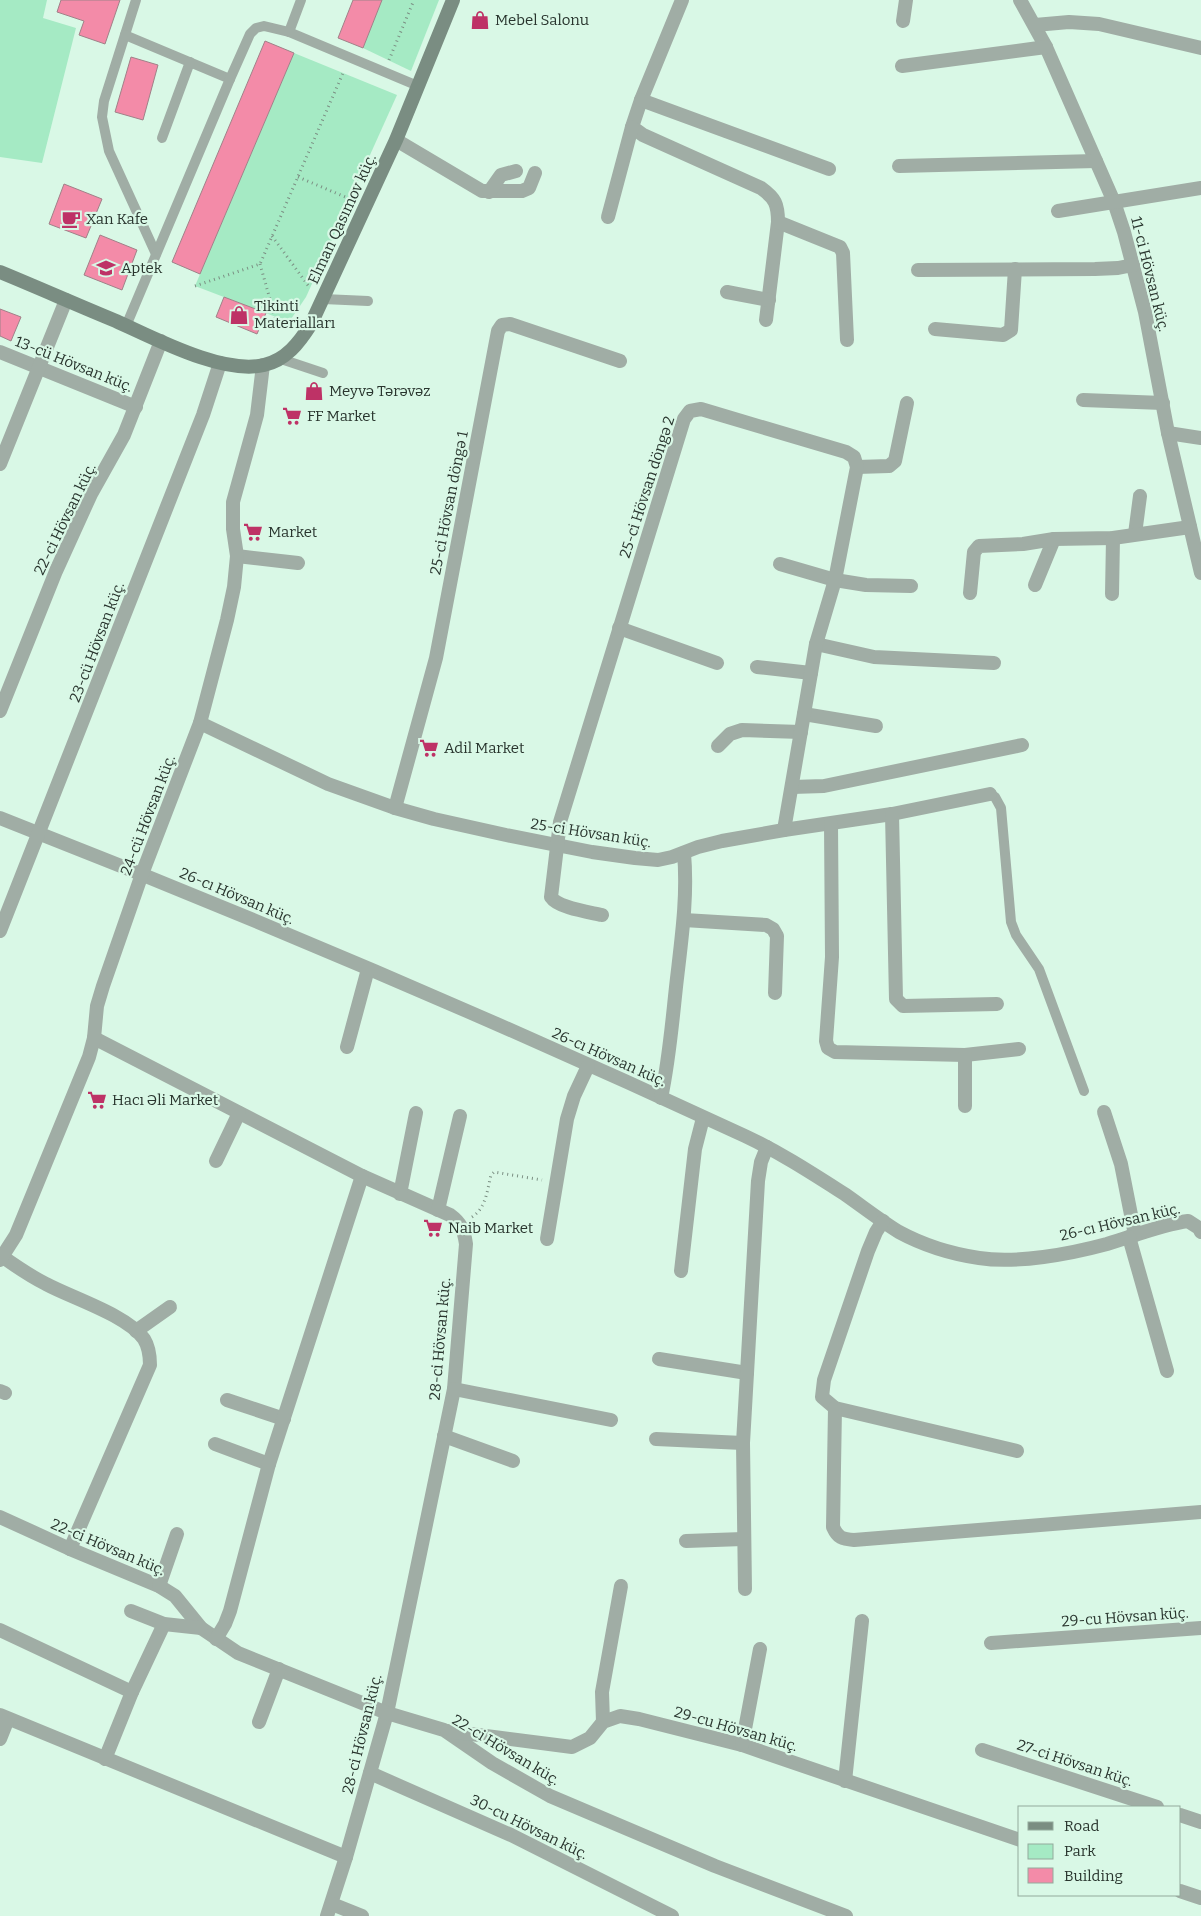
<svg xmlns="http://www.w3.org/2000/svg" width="1201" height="1916" viewBox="0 0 1201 1916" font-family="Bitter,serif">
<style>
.green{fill:#a5eac4}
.building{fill:#f38ba8;stroke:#a08188}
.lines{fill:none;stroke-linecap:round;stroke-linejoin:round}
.path{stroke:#7b8f83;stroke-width:3;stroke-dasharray:1 4;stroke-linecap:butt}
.service{stroke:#a0ada5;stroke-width:10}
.minor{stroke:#a0ada5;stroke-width:14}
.secondary{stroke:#7a8d82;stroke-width:14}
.labels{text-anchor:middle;stroke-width:4.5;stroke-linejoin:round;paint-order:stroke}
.poi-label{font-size:15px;fill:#29352e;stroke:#d9f8e6;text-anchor:start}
.street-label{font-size:15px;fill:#29352e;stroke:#d9f8e6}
</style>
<rect width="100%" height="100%" fill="#d9f8e6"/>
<g class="green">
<path d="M0,0h47l-4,18 33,10 -34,135 -42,-6z"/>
<path d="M382,0h57l-28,71 -48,-23z"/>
<path d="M294,53l103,42 -91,202 -17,25 -94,-36z"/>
</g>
<g class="building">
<path d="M61,0h59l-15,44 -26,-9 5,-14 -27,-9z"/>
<path d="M353,0h29l-19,48 -25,-10z"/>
<path d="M265,41l29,12 -94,221 -28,-12z"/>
<path d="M131,57l27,8 -15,55 -28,-8z"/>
<path d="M64,184l38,15 -16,39 -37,-14z"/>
<path d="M100,235l37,15 -15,40 -38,-15z"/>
<path d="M224,297l42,16 -9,21 -41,-17z"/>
<path d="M0,309l21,8 -10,24 -11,-5z"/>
</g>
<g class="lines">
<g class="path">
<path d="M389,60l25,-60"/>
<path d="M298,177l52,22"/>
<path d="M272,236l38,52"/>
<path d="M260,264l15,53"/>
<path d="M195,286l65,-22 83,-191"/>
<path d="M472,1217c14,-9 15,-26 19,-42l3,-3 48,8"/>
</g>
<g class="service">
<path d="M136,0l-32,101 -2,16 7,34 47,103"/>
<path d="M289,32l12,-32"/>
<path d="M125,35l105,44"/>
<path d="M162,138l28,-76"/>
<path d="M323,299l45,2"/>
<path d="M126,326l104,-247 20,-45 6,-6 8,-2 25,6 129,54"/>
<path d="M281,359l42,14"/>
<path d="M990,794l5,3 6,11 10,114 5,13 23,34 45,122"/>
</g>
<g class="minor">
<path d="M682,0l-41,100 -9,27 11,8 118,53c14,10 17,16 17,34l-12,98"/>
<path d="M1020,0l26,47 68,155 10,30 21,80 23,121 33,140"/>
<path d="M903,21l3,-21"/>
<path d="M1035,25l34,-3 30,2 102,24"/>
<path d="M902,66l144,-19"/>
<path d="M641,100l188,69"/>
<path d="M396,140l86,51h40l7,-3 6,-15"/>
<path d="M899,166l197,-5"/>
<path d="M489,192l12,-17 15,-4"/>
<path d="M1058,211l143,-23"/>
<path d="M608,217l24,-90"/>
<path d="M778,222l62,25 3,6 4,87"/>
<path d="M918,270l177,-1 23,-1 15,-3"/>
<path d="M727,292l42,8"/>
<path d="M935,329l68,6 8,-5 4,-61"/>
<path d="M0,352l136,55"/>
<path d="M1083,400l80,3"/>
<path d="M1168,433l33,5"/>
<path d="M0,464l66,-164"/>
<path d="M857,467l32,-1 6,-5 12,-58"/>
<path d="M1135,534l5,-38"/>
<path d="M237,556l61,7"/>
<path d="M780,564l55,16 31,5 45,1"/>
<path d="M1035,585l19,-46"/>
<path d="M970,593l4,-41 5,-6 44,-2 31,-5 59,-1 77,-11"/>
<path d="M1112,594l1,-56"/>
<path d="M619,628l98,35"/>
<path d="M816,644l58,13 120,6"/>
<path d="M757,667l54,6"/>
<path d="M0,711l56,-140 35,-77 33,-59 37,-94"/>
<path d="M804,714l72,12"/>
<path d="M200,723l128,61 67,24 39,11 72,16 86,17 43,6 23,2 14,-3 26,-10 24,-6 62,-11 108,-16 98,-20"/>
<path d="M718,746l12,-12 12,-4 59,2"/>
<path d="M792,787l32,-1 198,-41"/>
<path d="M395,808l41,-150 62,-327 4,-6 8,-1 110,37"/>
<path d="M892,814l4,185 7,7 94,-2"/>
<path d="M0,818c251,98 501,205 745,318 36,17 68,38 101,59 17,12 35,26 53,37 24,13 53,22 80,26 38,6 91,-4 128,-14 27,-8 53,-19 81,-23l11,7 2,4"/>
<path d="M831,824l1,133 -6,84 2,7 7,4 130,3 54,-6"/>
<path d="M602,915c-13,-3 -44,-7 -51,-18l9,-75 124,-403 6,-8 11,-2 145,43 8,5 3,10 -22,113 -19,64 -32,186"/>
<path d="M684,920l82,5 7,4 4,7 -2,57"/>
<path d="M0,931l203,-516 17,-52"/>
<path d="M94,1038l268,138 88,39c11,8 14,15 16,29l-12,145 -67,324 -41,144 -19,59"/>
<path d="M347,1047l21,-78"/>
<path d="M965,1055v51"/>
<path d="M661,1098c8,-37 11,-74 15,-111 5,-45 12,-89 8,-134"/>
<path d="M1104,1112l17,52 14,71"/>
<path d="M216,1161l23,-48"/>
<path d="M400,1194l16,-81"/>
<path d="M438,1210l22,-94"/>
<path d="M883,1221l-7,11 -8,19 -44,129 -2,17 13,11 182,43"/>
<path d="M1129,1237l38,134"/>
<path d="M547,1239l20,-120 7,-23 14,-30"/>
<path d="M0,1255c14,10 30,21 46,29 26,14 81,31 98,55 5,8 6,16 6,26l-80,184"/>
<path d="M0,1260l16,-25 73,-178 5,-19 3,-32 6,-20 39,-112 58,-151 27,-103 7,-33 3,-31 -4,-27v-27l24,-87 6,-50"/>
<path d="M681,1271l14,-122 8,-31"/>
<path d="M136,1331l34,-24"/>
<path d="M659,1359l88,14"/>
<path d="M454,1389l157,31"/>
<path d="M0,1391l5,2"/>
<path d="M227,1400l57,19"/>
<path d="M835,1408l-2,119c5,11 9,12 21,13l347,-28"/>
<path d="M444,1436l69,25"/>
<path d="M656,1439l87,4"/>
<path d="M215,1444l54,20"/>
<path d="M0,1517l70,32 89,37 16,10 26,32 37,25 149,60 57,17 48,33 58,33 165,70 131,50"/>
<path d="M686,1541l57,-2"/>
<path d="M159,1586l18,-52"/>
<path d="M745,1589l-2,-146 15,-262 3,-19 6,-15"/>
<path d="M131,1611l33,13 37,4"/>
<path d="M0,1630l132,62"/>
<path d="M216,1639l9,-15 5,-13 39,-147 93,-288"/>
<path d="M991,1643l210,-15"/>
<path d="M0,1715l346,142"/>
<path d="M259,1722l20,-53"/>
<path d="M603,1722l-1,-30 19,-106"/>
<path d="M447,1731l125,16 18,-9 13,-16 17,-6 19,3 103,26 278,95"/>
<path d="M0,1739l8,-20"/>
<path d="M742,1745l18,-96"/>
<path d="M982,1750l175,57"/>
<path d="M105,1759l27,-67 32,-68"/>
<path d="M370,1773l141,62 161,81"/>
<path d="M845,1781l17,-160"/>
<path d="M1180,1815l21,7"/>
<path d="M1180,1891l21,7"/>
<path d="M332,1904l30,12"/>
</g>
<path class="secondary" d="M0,272c39,16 77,33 116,49 38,17 107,54 148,44 22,-5 35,-22 47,-41l85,-184 57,-140"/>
</g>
<defs>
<g id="shop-bare" transform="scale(1.5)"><path d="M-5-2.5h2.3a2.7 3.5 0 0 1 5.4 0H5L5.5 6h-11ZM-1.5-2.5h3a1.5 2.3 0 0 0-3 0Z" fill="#be3266" stroke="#d9f8e6" stroke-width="2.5" paint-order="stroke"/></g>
<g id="cafe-bare" transform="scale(1.5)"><path d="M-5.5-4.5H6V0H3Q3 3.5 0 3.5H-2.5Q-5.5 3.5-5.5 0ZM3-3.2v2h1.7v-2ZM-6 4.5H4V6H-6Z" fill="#be3266" stroke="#d9f8e6" stroke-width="2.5" paint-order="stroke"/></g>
<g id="school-bare" transform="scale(1.5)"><path d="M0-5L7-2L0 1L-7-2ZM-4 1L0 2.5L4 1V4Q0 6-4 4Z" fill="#be3266" stroke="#d9f8e6" stroke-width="2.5" paint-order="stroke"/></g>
<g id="supermarket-bare" transform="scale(1.5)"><path d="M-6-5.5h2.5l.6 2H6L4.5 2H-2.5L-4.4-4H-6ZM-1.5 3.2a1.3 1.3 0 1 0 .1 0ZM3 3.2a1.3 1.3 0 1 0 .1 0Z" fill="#be3266" stroke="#d9f8e6" stroke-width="2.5" paint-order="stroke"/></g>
</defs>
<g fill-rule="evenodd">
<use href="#shop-bare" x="480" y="20"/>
<use href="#cafe-bare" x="71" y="219"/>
<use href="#school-bare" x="106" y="268"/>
<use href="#shop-bare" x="239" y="315"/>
<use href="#shop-bare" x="314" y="391"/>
<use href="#supermarket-bare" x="292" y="416"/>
<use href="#supermarket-bare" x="253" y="532"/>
<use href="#supermarket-bare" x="429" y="748"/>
<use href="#supermarket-bare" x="97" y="1100"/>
<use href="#supermarket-bare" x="433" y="1228"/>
</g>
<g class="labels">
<g class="poi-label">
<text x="495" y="25">Mebel Salonu</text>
<text x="86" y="224">Xan Kafe</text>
<text x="121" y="273">Aptek</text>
<text x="254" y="311">Tikinti<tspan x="254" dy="17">Materialları</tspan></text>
<text x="329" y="396">Meyvə Tərəvəz</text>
<text x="307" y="421">FF Market</text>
<text x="268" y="537">Market</text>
<text x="444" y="753">Adil Market</text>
<text x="112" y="1105">Hacı Əli Market</text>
<text x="448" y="1233">Naib Market</text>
</g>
<g class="street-label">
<text transform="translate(342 219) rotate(-65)" y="5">Elman Qasımov küç.</text>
<text transform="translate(1150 274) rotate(76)" y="5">11-ci Hövsan küç.</text>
<text transform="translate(74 364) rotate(22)" y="5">13-cü Hövsan küç.</text>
<text transform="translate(647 487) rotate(-72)" y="5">25-ci Hövsan döngə 2</text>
<text transform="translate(449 503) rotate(-79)" y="5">25-ci Hövsan döngə 1</text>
<text transform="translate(65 519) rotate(-64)" y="5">22-ci Hövsan küç.</text>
<text transform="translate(97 642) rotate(-69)" y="5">23-cü Hövsan küç.</text>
<text transform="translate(148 815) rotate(-69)" y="5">24-cü Hövsan küç.</text>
<text transform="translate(591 833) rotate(9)" y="5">25-ci Hövsan küç.</text>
<text transform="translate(237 896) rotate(23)" y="5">26-cı Hövsan küç.</text>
<text transform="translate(609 1057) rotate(24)" y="5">26-cı Hövsan küç.</text>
<text transform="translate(1120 1222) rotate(-13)" y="5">26-cı Hövsan küç.</text>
<text transform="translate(440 1339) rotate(-85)" y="5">28-ci Hövsan küç.</text>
<text transform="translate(108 1547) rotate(23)" y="5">22-ci Hövsan küç.</text>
<text transform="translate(1125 1617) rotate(-4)" y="5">29-cu Hövsan küç.</text>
<text transform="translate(736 1729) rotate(16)" y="5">29-cu Hövsan küç.</text>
<text transform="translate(362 1734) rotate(-76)" y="5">28-ci Hövsan küç.</text>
<text transform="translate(506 1750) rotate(31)" y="5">22-ci Hövsan küç.</text>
<text transform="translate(1075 1763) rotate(18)" y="5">27-ci Hövsan küç.</text>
<text transform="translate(529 1827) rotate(26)" y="5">30-cu Hövsan küç.</text>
</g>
</g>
<rect x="1018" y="1806" width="162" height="90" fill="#d9f8e6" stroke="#93aa9c"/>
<rect x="1028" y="1822" width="25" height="8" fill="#7a8d82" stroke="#93aa9c"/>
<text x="1064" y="1831" font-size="15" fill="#29352e">Road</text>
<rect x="1028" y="1844" width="25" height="15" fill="#a5eac4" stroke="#93aa9c"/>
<text x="1064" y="1856" font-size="15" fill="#29352e">Park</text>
<rect x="1028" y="1868" width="25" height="15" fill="#f38ba8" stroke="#93aa9c"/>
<text x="1064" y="1881" font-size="15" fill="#29352e">Building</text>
</svg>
